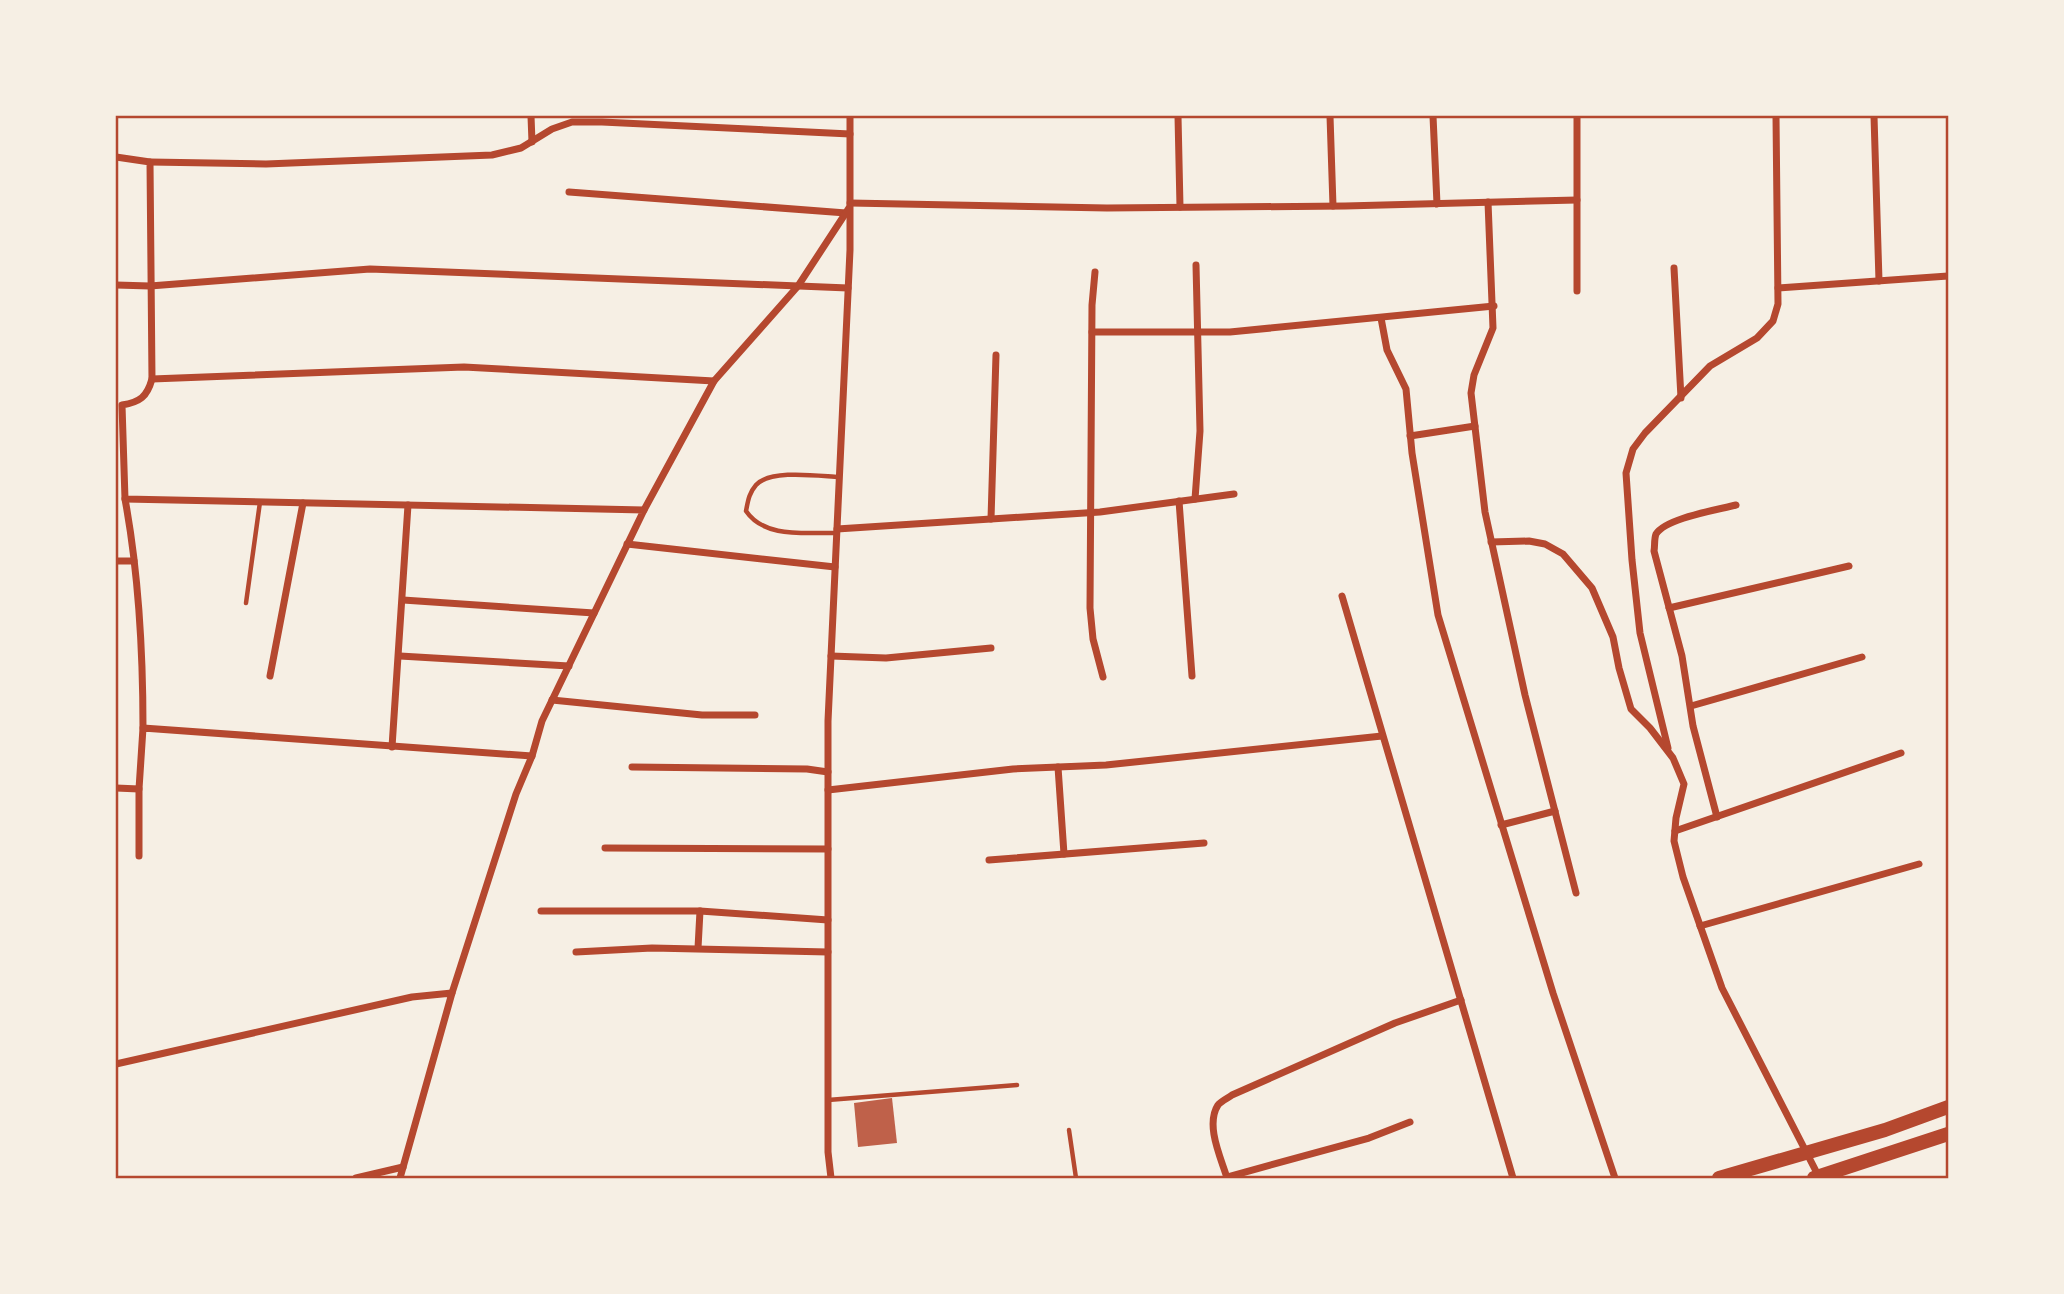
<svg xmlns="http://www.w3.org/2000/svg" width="2064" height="1294" viewBox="0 0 2064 1294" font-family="'Archivo Narrow',sans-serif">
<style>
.building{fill:#bf614a}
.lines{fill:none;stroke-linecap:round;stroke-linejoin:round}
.service{stroke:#b5482f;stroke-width:4.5}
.minor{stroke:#b5482f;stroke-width:7}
.primary{stroke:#b5482f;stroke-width:14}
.neatline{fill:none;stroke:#b5482f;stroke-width:2.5}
</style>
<rect width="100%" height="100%" fill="#f6efe4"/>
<path class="building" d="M892,1098l5,45 -39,4 -4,-44z"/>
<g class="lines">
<g class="service">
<path d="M836,533c-30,-1 -71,6 -90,-22 2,-10 3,-18 10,-26 14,-16 63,-9 83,-8"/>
<path d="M246,603l14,-101"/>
<path d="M828,1100l189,-15"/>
<path d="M1069,1130l7,48"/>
</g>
<g class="minor">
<path d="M531,116l1,26"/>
<path d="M1178,116l2,91"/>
<path d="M1330,116l3,90"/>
<path d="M1433,116l4,88"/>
<path d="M1874,116l5,165"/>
<path d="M116,157l34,5 2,217c-5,18 -12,23 -30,26l3,94 519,11 -102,211 -10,35 -16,38 -64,199"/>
<path d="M150,162l116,2 226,-9 29,-7 31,-19 20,-7h30l248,12"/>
<path d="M569,192l277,21"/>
<path d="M1488,202l5,126 -19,47 -3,18 14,119 40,183 51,198"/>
<path d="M850,203l257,5 238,-2 232,-6"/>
<path d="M1674,268l7,130"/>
<path d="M1095,272l-3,33 -2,303 3,31 10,38"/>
<path d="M116,285l34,1 220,-17 478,19"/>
<path d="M1778,288l170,-12"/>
<path d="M1577,291v-175"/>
<path d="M1381,318l6,32 19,39 6,64 26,162 115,378 62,185"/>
<path d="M1092,332h138l264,-26"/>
<path d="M152,379l312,-12 250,14 84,-95 51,-78"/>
<path d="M1410,436l65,-10"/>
<path d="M125,499c14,76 18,152 18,229"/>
<path d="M1195,499l5,-68 -4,-166"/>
<path d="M1179,501l13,175"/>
<path d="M644,510l70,-129"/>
<path d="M991,519l5,-164"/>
<path d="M837,529l263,-17 134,-18"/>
<path d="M1491,542l38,-1 16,3 18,10 29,34 21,49 6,31 12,41 19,19 23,30 11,26 -8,34 -2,23 9,36 39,111 97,189"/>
<path d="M627,544l208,23"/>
<path d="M116,561h18"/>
<path d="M1342,596l171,582"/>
<path d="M403,600l191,13"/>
<path d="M1669,608l180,-42"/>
<path d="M400,656l169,10"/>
<path d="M831,656l55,2 105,-10"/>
<path d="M270,676l33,-173"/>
<path d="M552,700l150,15h53"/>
<path d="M1691,706l171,-49"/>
<path d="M392,747l16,-242"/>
<path d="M1668,748l-28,-115 -8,-73 -6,-87 7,-24 12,-16 65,-67 47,-28 16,-17 5,-17 -2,-188"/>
<path d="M632,767l175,2 21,3"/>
<path d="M1058,767l6,87"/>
<path d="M116,788l23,1 4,-61 389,28"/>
<path d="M828,790l185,-21 93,-4 276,-29"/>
<path d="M1717,817l-24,-91 -11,-70 -28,-105c1,-5 0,-12 2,-17 10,-16 61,-24 80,-29"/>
<path d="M1501,825l54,-14"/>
<path d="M1675,831l226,-78"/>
<path d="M605,848l223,1"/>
<path d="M139,856v-67"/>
<path d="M989,860l215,-17"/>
<path d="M541,911h159l128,9"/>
<path d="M1700,926l219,-62"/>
<path d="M698,948l2,-37"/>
<path d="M576,952l76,-4 176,4"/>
<path d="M116,1064l296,-67 40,-4 -52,185"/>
<path d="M1227,1177l142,-39 41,-16"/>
<path d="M356,1178l47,-11"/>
<path d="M831,1178l-3,-26v-431l22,-471v-134"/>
<path d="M1227,1178c-6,-20 -22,-53 -9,-73 3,-4 10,-7 14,-10l163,-72 66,-23"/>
</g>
<g class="primary">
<path d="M1719,1178l166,-48 63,-23"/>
<path d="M1814,1178l134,-44"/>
</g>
</g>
<rect width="2064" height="1294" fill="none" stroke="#f6efe4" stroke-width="234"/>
<rect x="117" y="117" width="1830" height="1060" class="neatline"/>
</svg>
